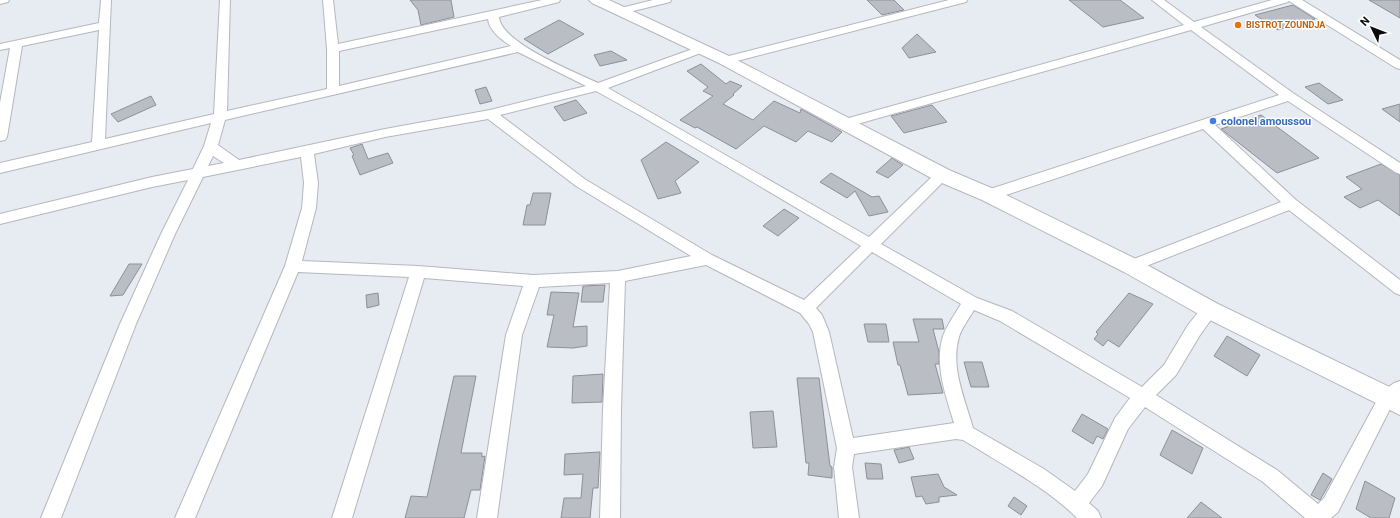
<svg xmlns="http://www.w3.org/2000/svg" width="1400" height="518" viewBox="0 0 1400 518" font-family="Roboto,sans-serif">
<style>
.building{fill:#babec4;stroke:#8d9096}
.lines{fill:none;stroke-linecap:round;stroke-linejoin:round}
.street-casing{stroke:#b4b7be;stroke-width:2}
.secondary-casing{stroke:#b4b7be;stroke-width:2}
.street{fill:#fff;fill-rule:evenodd}
.secondary{fill:#fff;fill-rule:evenodd}
.food-dot{fill:#e8710a;stroke:#fff;stroke-width:1.5}
.shop-dot{fill:#3f7fe0;stroke:#fff;stroke-width:1.5}
.labels{text-anchor:middle;stroke-width:3;stroke-linejoin:round;paint-order:stroke}
.far-food-label{font-size:9px;font-weight:bold;fill:#c56008;stroke:#fff;text-anchor:start}
.shop-label{font-size:11px;font-weight:bold;fill:#366cbe;stroke:#fff;text-anchor:start}
</style>
<rect width="100%" height="100%" fill="#e7ebf2"/>
<g class="building">
<path d="M410,0h41l3,17 -33,8 -3,-15z"/>
<path d="M867,0h27l10,10 -22,5z"/>
<path d="M1069,0h51l24,18 -41,9z"/>
<path d="M1369,0h31v18z"/>
<path d="M1293,5l22,14 -37,11 -23,-15z"/>
<path d="M559,20l25,14 -36,20 -24,-15z"/>
<path d="M917,34l19,18 -27,6 -7,-10z"/>
<path d="M611,51l16,9 -27,6 -6,-11z"/>
<path d="M701,64l25,20 4,-3 12,5 -9,8 1,1 -11,9 30,16 21,-19 26,12 1,-4 41,23 -10,10 -24,-11 -12,11 -32,-16 -28,23 -39,-22 -2,1 -15,-8 33,-24 -10,-5 5,-4 -21,-16z"/>
<path d="M1319,83l24,17 -15,4 -23,-17z"/>
<path d="M486,87l6,14 -12,3 -5,-14z"/>
<path d="M151,96l5,9 -38,17 -7,-8z"/>
<path d="M576,100l11,13 -23,8 -10,-14z"/>
<path d="M1400,104v18l-18,-13z"/>
<path d="M932,105l15,17 -43,11 -13,-17z"/>
<path d="M1261,115l58,43 -42,15 -56,-44z"/>
<path d="M666,142l33,20 -24,19 6,12 -23,6 -17,-39z"/>
<path d="M362,144l6,15 20,-6 5,10 -33,12 -8,-19 2,-1 -4,-7z"/>
<path d="M892,158l11,7 -15,13 -12,-6z"/>
<path d="M1381,164l19,11v41l-22,-16 -18,8 -16,-11 18,-8 -16,-12z"/>
<path d="M831,173l41,24 7,-1 9,16 -19,4 -14,-25 -8,7 -27,-16z"/>
<path d="M533,193h18l-6,32h-22l4,-20h3z"/>
<path d="M784,209l15,9 -21,18 -15,-10z"/>
<path d="M129,264h13l-19,31 -13,1z"/>
<path d="M605,285l-2,17h-22l2,-16z"/>
<path d="M551,292l28,1 -6,34 14,-1v20l-14,2 -26,-1 7,-32h-7z"/>
<path d="M378,293l1,12 -12,3 -1,-13z"/>
<path d="M1129,293l24,11 -34,43 -11,-7 -5,6 -9,-7 4,-5 -2,-2z"/>
<path d="M913,319h29l2,10h-11l6,23v12h-4l8,29 -35,2 -8,-30h-2l-5,-23h26z"/>
<path d="M864,324h22l3,18h-21z"/>
<path d="M1227,336l33,19 -13,21 -33,-20z"/>
<path d="M964,362h18l7,25h-18z"/>
<path d="M603,374l-1,28 -30,1 1,-27z"/>
<path d="M454,376h22l-15,77h21v4l3,-1 -5,34h-9l-7,28h-59l6,-22 16,1z"/>
<path d="M797,378h22l11,88 2,1v11l-24,-3 1,-12h-3z"/>
<path d="M773,411l4,36 -24,1 -3,-36z"/>
<path d="M1082,414l26,15 -5,10 -6,-3 -4,8 -21,-13z"/>
<path d="M1172,430l31,18 -11,26 -32,-19z"/>
<path d="M909,447l5,12 -15,4 -5,-13z"/>
<path d="M600,452l-2,36h-5l-3,30h-29l3,-20h17l2,-24 -19,1 1,-21z"/>
<path d="M865,463l16,1 2,15h-16z"/>
<path d="M1323,473l9,6 -12,21 -9,-5z"/>
<path d="M938,474l6,13 13,8 -18,2v5l-13,2 -4,-8 -6,1 -5,-20z"/>
<path d="M1365,481l30,17 -6,20h-18l-15,-9z"/>
<path d="M1014,497l13,9 -6,9 -13,-9z"/>
<path d="M1201,502l21,16h-35z"/>
</g>
<g class="lines">
<g class="street-casing">
<g id="street">
<path d="M0,0h9l-1,2 -8,2z"/>
<path d="M101,0h10l-6,139 109,-25 6,-114h10l-3,111 100,-22v-40l-4,-49h10l5,44 204,-44h18l-1,2 -60,15c2,26 76,55 99,66l100,-36h8l2,2 -2,2 -98,37 261,149 68,-65 5,-2 5,2 2,3 -2,3 -66,66 96,54 35,13 130,76 22,-22 24,-40 16,-20 6,-1 6,1 2,5 -18,25 -24,40 -20,20 121,75 41,34 6,-6 57,-105 13,-10 6,-2v17l-7,5 -55,109 -7,6h-26l-42,-36 -118,-75 -17,22 -26,57 -13,17 9,8 3,7h-24c-30,-30 -69,-50 -104,-72l-10,-6 -7,-1 -102,15 -2,13 7,51h-20l-5,-51 3,-19 -24,-116 -4,-8 -9,-11 -94,-48 -81,16 -4,128 -1,109h-20l3,-109 7,-126 -71,4 -17,48 -25,183h-20l29,-183 17,-49 -99,-8 -72,240h-20l77,-241 -111,-5 -103,246h-20l110,-252 17,-58 2,-25 -3,-26 -98,20 -28,57 -39,90 -75,194h-20l79,-194 41,-90 27,-54 -36,7 -152,37v-10l152,-37 41,-8 11,-23 7,-23 -211,50v-10l92,-21 7,-112 -77,16 -15,91 -2,3 -5,1v-38l10,-55 -10,2v-6l99,-21zM488,19c1,12 14,21 23,27l-172,40v-35zM518,52l68,34 -96,24 -105,19 -146,31 -21,-15 7,-25zM596,91l45,25 220,130 -57,54 -92,-45 -126,-75 -86,-65zM488,119l88,67 115,70 -73,15 -85,4 -115,-9 -116,-5 14,-53 2,-25 -4,-29 71,-17zM213,156l11,7 -16,3zM872,252l89,52c-6,10 -14,21 -18,32 -9,29 3,60 11,87l-101,15 -24,-106 -7,-17 -6,-7zM974,310l26,11 130,77 -15,20 -27,56 -13,17 -31,-22 -71,-41c-8,-29 -23,-61 -14,-91 3,-10 10,-18 15,-27z"/>
<path d="M653,0h18l-1,2 -49,12 -5,-3 1,-2z"/>
<path d="M949,0h18l-1,2 -241,62 -4,-2 -2,-2 2,-2z"/>
<path d="M1152,0h12l30,22 78,-22h30l98,60v9l-4,-1 -107,-67 -1,1 -87,25 92,66 107,70v11l-5,-2 -107,-71 -73,24 81,75 104,80v15l-5,-2 -106,-83 -153,60 -5,2 -5,-2 -3,-4 3,-4 155,-60 -78,-73 -209,70 -5,1 -5,-1 -2,-4 2,-4 295,-96 -88,-65 -348,98 -5,-1 -1,-3 1,-3 346,-96z"/>
</g>
</g>
<g class="secondary-casing">
<path id="secondary" d="M589,0h20l122,57 218,113 47,20 142,70 80,44 182,88v23l-198,-99 -78,-44 -142,-72 -47,-20 -216,-117 -127,-60z"/>
</g>
<use href="#street" class="street"/>
<use href="#secondary" class="secondary"/>
</g>
<circle class="food-dot" cx="1238" cy="25" r="4"/>
<circle class="shop-dot" cx="1213" cy="121" r="4"/>
<g class="labels">
<g class="far-food-label">
<text x="1246" y="28">BISTROT ZOUNDJA</text>
</g>
<g class="shop-label">
<text x="1221" y="125">colonel amoussou</text>
</g>
</g>
<g transform="translate(1372 28) rotate(313)" stroke="#ffffff" stroke-width="3" paint-order="stroke">
<path d="M0-3L7 15L0 10L-7 15Z" fill="#0b0c0e"/>
<text y="-6" font-size="11" font-weight="bold" text-anchor="middle" fill="#0b0c0e">N</text>
</g>
</svg>
